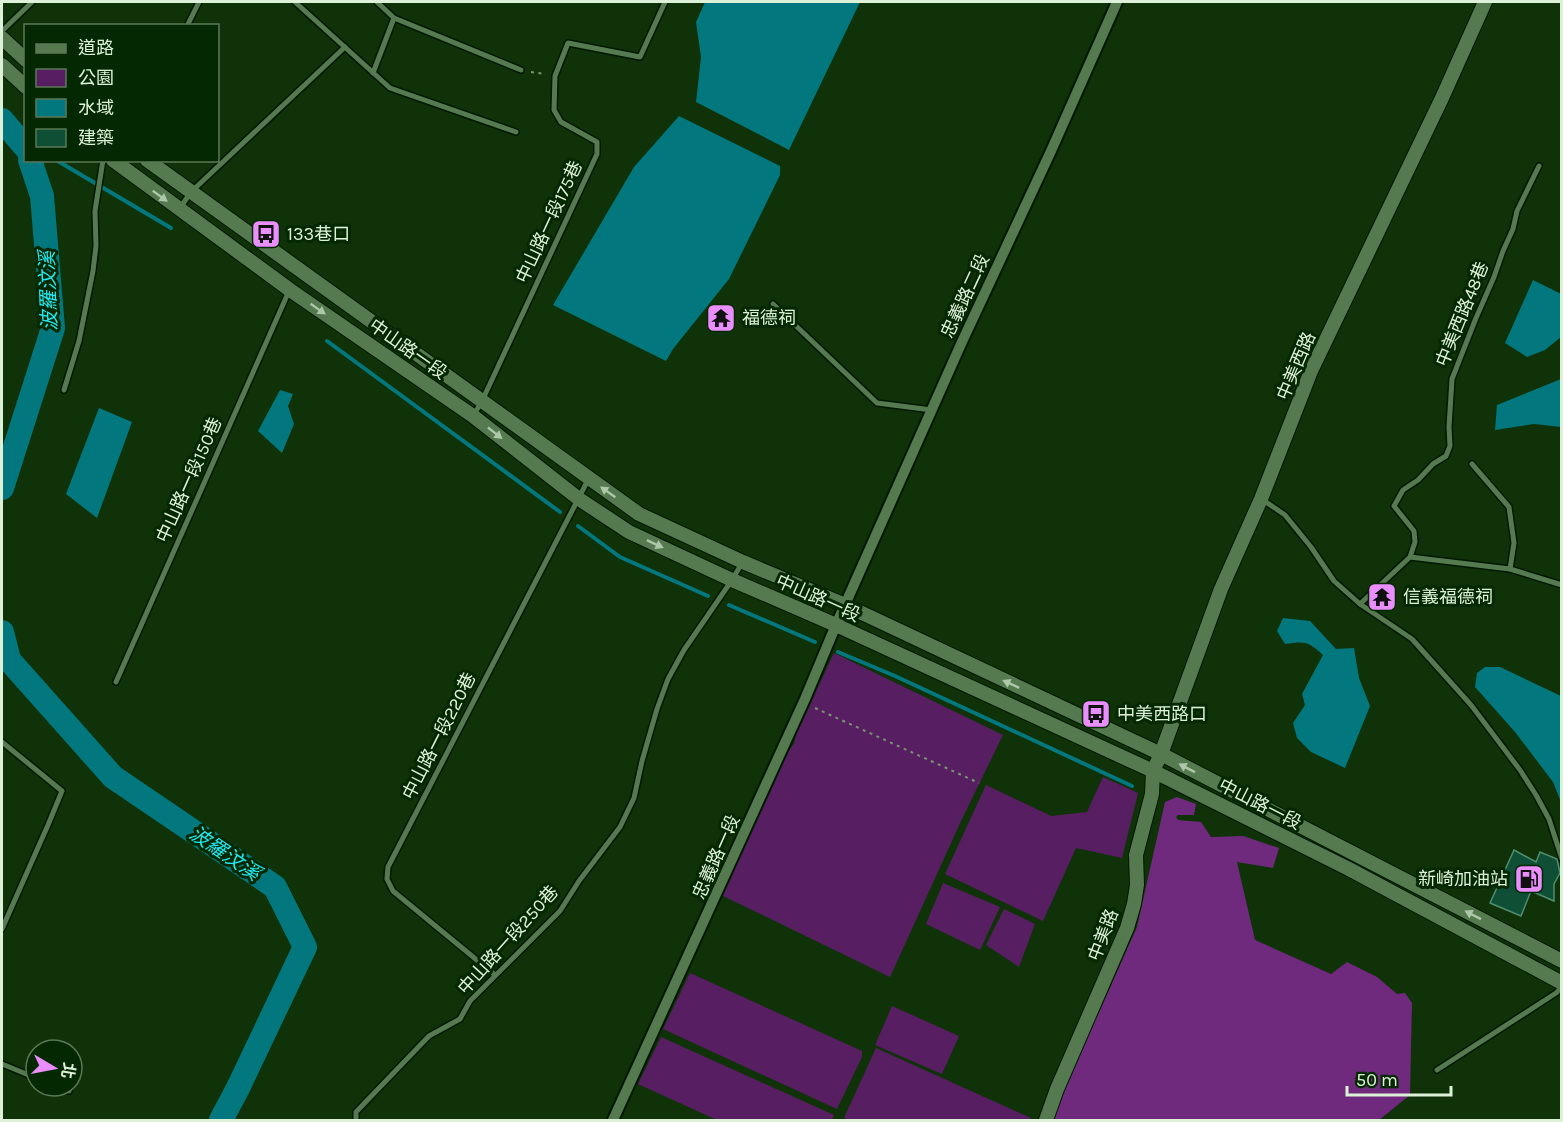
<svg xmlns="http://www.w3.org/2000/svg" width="1563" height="1122" viewBox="0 0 1563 1122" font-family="Karla,'Noto Sans TC',sans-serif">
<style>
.green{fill:#571f62}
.forest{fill:#702a7d}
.water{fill:#02787e}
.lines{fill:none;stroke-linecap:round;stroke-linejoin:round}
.stream{stroke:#02787e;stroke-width:4}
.river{stroke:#02787e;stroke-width:24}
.building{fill:#0e4f35;stroke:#528d6f;stroke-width:1.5}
.service-casing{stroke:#011800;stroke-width:8}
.minor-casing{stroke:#011800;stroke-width:14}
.tertiary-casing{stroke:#011800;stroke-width:16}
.path{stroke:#799473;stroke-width:2;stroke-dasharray:3 4.5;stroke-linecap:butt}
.service{stroke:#557a4f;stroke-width:5}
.minor{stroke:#557a4f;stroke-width:10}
.tertiary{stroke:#557a4f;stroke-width:14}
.oneway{fill:#adc7a9}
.labels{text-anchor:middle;stroke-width:6;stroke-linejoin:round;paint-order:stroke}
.street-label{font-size:18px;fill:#ddf1d9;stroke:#042800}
.poi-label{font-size:18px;fill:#ddf1d9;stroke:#042800;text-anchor:start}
.water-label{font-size:20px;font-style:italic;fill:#1feaf5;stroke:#042800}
</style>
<rect width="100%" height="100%" fill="#0f3208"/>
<g class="green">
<path d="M834,653l169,82 -41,84 -72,158 -173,-84 53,-119 24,-30 2,-10z"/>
<path d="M1103,777l35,16 -16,65 -46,-10 -33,73 -98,-47 41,-89 65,31 36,-4z"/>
<path d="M943,883l57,24 -20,43 -54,-26z"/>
<path d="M1004,909l31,15 -16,43 -33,-22z"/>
<path d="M690,973l172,78v6l-25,52 -174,-80z"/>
<path d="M892,1006l67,30 -17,38 -67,-29z"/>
<path d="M661,1037l173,78 -2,5h-115l-79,-36z"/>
<path d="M876,1048l155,70 -1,2h-181l-5,-2z"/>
</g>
<path class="forest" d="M1177,797l19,7 -2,11h-16l-2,2 2,3 23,2 10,15 32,-1 36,12 -6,20 -36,-6 18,78 76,34 16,-12 30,15 20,17 8,-1 7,10 -2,92 -31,25h-325l6,-20 77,-173 28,-125z"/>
<g class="water">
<path d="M705,2h155l-71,148 -93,-48 5,-45 -5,-35z"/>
<path d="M679,116l101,50v9l-51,104 -56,70 -7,12 -113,-56 81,-138z"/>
<path d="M1533,280l28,14v43l-16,13 -18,7 -22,-14z"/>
<path d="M1561,379v48l-27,-3 -39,6 2,-25z"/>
<path d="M280,390l13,4 -5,12 6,18 -12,29 -24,-22z"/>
<path d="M99,408l33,14 -35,96 -31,-24z"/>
<path d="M1283,618l27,3 26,28 18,-1 5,30 11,28 -25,62 -34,-16 -14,-14 -4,-15 12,-18 -3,-11 21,-39c-15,-14 -18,-14 -38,-11l-8,-13z"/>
<path d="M1485,667h15l61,29v106l-8,-20 -38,-50 -40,-45 2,-14z"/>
</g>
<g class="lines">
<g class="stream">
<path d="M56,160l115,68"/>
<path d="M327,341l233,171"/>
<path d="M578,526l42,31 88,39"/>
<path d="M729,605l86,37"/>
<path d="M838,652l57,24 237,110"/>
</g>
<g class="river">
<path d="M2,120l24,28"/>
<path d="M2,488l51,-160 -11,-132 -12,-36"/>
<path d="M2,632l7,28 104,117 162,110 30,60 -67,141 -17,32"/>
</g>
</g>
<path class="building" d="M1514,850l22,12 4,-10 17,7 3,14 -6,11v17l-23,-10 -10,25 -31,-13z"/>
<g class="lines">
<g class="service-casing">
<g id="service">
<path d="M295,2l95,86 126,44"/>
<path d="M377,2l17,16 127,52"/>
<path d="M187,26l12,-24"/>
<path d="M2,31l30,-29"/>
<path d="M373,73l21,-55"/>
<path d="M180,208l11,-16 154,-145"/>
<path d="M773,304l104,99 55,7"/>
<path d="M64,390l15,-49 14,-70 3,-25 -1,-35 8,-51"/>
<path d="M473,416l9,-15 115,-247v-12l-36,-20 -7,-12 1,-34 13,-33 72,14 25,-55"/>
<path d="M1472,464l37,43 5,36 -4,26"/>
<path d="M1263,500l22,15 26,32 23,34 26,23 52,35 59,66 49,65 16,25 13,24 13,40"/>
<path d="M1410,557l100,12 52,16"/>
<path d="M1360,604l50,-47 5,-15 -1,-11 -20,-25 9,-16 15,-10 15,-16 13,-8 4,-10 -1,-19 3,-48 24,-61 18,-41 9,-26 10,-22 4,-18 22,-45"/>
<path d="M116,682l173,-391"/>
<path d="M2,742l60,49 -14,34 -46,104"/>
<path d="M495,975l-102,-84 -6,-12 1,-12 200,-387"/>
<path d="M2,1064l34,14"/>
<path d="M1437,1070l119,-77 6,-6"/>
<path d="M56,1086l13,5"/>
<path d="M356,1120v-8l73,-76 31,-17 10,-18 90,-90 19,-30 41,-54 14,-29 8,-37 15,-52 11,-30 16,-29 48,-70 10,-17"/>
</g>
</g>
<g class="minor-casing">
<path id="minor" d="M613,1120l192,-421 31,-74 125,-281 90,-193 66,-149"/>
</g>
<g class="tertiary-casing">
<g id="tertiary">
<path d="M2,38l24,22"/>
<path d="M2,65l24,22"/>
<path d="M113,160l177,130 183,126 106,83 50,33 103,48 104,45 317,146 196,98 213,114"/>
<path d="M147,160l492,354 104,48 102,43 316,149 401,207"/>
<path d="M1046,1120l11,-31 70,-161 7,-24 3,-19 -1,-30 16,-61 1,-23 8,-17 60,-165 40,-90 50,-128 131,-273 43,-96"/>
</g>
</g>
<g class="path">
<path d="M531,72l15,2"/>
<path d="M815,708l164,75"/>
</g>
<use href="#service" class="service"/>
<use href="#minor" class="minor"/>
<use href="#tertiary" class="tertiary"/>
</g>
<defs><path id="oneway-solid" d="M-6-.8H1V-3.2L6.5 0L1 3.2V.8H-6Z" transform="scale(1.5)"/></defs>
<g class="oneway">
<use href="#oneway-solid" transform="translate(160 196) rotate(36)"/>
<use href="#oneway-solid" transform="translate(318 309) rotate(35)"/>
<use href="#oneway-solid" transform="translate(495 433) rotate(38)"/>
<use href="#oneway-solid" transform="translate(608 492) rotate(-145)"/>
<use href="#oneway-solid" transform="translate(655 544) rotate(25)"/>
<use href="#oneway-solid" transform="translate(1011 684) rotate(-155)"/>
<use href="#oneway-solid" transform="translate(1187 768) rotate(-153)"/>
<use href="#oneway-solid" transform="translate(1473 915) rotate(-153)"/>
</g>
<defs>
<g id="bus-square" transform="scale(1.5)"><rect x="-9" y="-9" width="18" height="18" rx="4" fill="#ea8dfd" stroke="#042800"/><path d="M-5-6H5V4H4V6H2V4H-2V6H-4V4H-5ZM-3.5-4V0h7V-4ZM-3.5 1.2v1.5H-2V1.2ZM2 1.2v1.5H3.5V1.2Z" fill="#111"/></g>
<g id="temple-square" transform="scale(1.5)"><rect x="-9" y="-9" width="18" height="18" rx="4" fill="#ea8dfd" stroke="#042800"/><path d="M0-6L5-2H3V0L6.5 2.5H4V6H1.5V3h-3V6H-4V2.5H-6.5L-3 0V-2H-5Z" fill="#111"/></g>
<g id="fuel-square" transform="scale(1.5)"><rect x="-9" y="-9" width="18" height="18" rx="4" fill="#ea8dfd" stroke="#042800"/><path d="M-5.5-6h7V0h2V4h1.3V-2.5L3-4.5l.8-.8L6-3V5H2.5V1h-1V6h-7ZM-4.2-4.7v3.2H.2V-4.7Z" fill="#111"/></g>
</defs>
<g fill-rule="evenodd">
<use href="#bus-square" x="266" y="234"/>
<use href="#temple-square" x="721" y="318"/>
<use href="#temple-square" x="1382" y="597"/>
<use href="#bus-square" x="1096" y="714"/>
<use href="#fuel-square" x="1529" y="879"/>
</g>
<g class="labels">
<g class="street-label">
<text transform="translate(549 222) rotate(-65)" y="6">中山路一段175巷</text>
<text transform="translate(965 296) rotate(-65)" y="6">忠義路二段</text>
<text transform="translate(1462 314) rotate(-68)" y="6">中美西路48巷</text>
<text transform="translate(408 349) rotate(35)" y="6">中山路一段</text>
<text transform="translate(1296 366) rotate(-67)" y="6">中美西路</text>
<text transform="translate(189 480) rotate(-66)" y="6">中山路一段150巷</text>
<text transform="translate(818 598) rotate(24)" y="6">中山路一段</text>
<text transform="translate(439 736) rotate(-63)" y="6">中山路一段220巷</text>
<text transform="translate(1260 804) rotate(27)" y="6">中山路一段</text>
<text transform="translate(716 857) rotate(-66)" y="6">忠義路一段</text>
<text transform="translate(1103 935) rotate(-69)" y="6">中美路</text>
<text transform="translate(508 940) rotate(-48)" y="6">中山路一段250巷</text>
</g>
<g class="poi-label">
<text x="287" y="240">133巷口</text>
<text x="742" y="324">福德祠</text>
<text x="1403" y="603">信義福德祠</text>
<text x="1117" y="720">中美西路口</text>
<text x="1508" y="885" text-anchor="end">新崎加油站</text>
</g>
<g class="water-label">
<text transform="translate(48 291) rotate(-92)" y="7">波羅汶溪</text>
<text transform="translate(225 853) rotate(34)" y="7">波羅汶溪</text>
</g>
</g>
<rect width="1563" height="1122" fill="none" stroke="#ddf1d9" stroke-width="6"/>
<rect x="24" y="24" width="195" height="138" fill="#042800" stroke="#5b7857" stroke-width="1.5"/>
<rect x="36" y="44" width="30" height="9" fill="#557a4f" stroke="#5b7857" stroke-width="1.5"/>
<text x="78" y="54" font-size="18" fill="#ddf1d9">道路</text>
<rect x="36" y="69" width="30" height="18" fill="#571f62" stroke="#5b7857" stroke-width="1.5"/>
<text x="78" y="84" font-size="18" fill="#ddf1d9">公園</text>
<rect x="36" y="99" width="30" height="18" fill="#02787e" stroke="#5b7857" stroke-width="1.5"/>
<text x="78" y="114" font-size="18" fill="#ddf1d9">水域</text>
<rect x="36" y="129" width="30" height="18" fill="#0e4f35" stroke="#5b7857" stroke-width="1.5"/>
<text x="78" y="144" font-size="18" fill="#ddf1d9">建築</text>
<g transform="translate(54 1068) rotate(100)"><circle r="28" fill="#042800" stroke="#5b7857" stroke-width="1.5"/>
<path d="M0-4.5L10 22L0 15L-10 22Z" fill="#ea8dfd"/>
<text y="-9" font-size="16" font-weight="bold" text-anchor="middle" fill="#ddf1d9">北</text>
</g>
<path d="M1347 1086v9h104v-9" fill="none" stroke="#ddf1d9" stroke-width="3"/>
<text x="1356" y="1086" font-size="18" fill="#ddf1d9" stroke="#042800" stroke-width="4.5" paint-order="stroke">50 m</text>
</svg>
